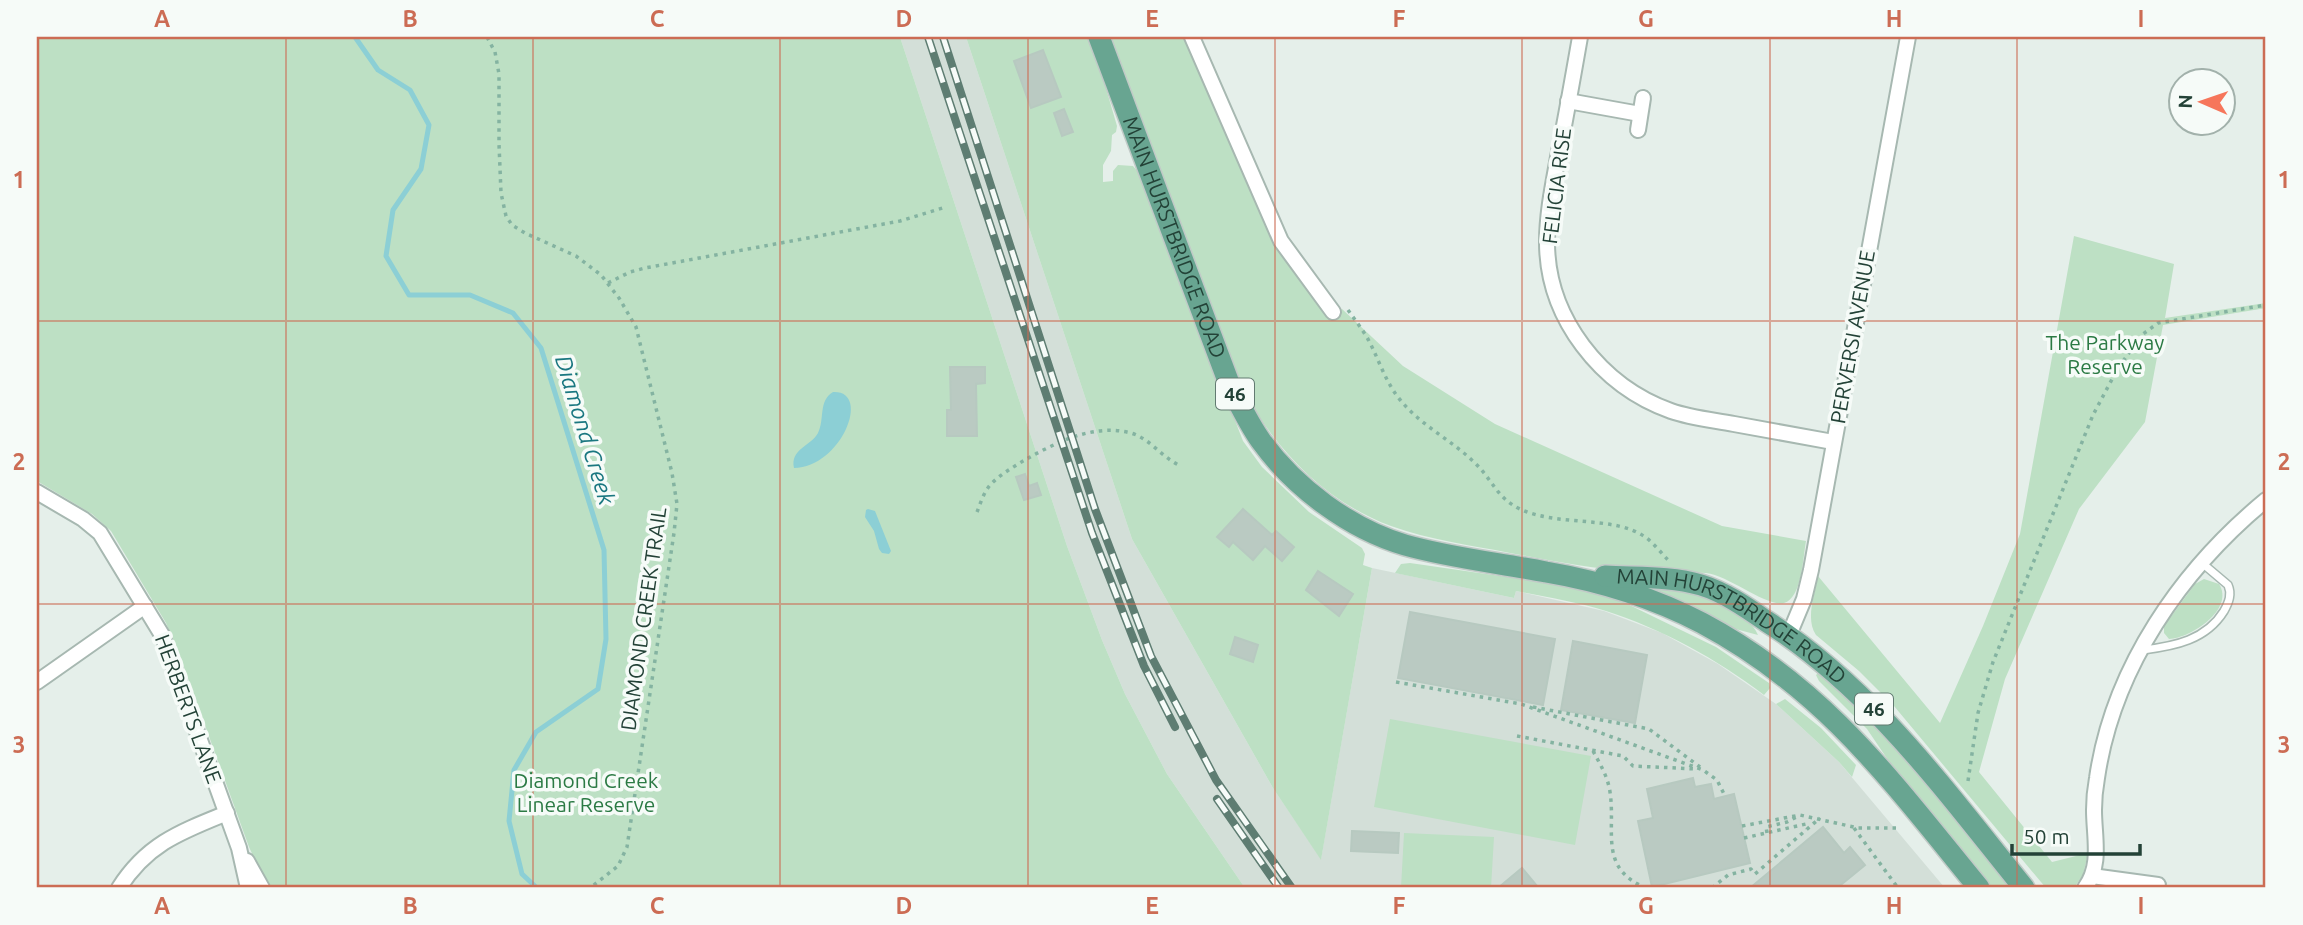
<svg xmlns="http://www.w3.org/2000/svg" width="2303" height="925" viewBox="0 0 2303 925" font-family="Ubuntu,sans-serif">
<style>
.built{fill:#d3dfd8}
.green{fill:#bde0c4}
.water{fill:#8ccfd5}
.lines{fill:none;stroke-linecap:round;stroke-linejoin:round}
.stream{stroke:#8ccfd5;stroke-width:5}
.building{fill:#bacac2;stroke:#b7c9c0;stroke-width:2}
.service-casing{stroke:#a7b8b1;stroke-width:10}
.minor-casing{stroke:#a7b8b1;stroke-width:18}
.primary-casing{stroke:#c1cac7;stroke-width:24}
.path{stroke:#84b3a1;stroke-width:3.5;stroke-dasharray:3.5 5;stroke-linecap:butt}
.service{stroke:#fff;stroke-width:7}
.minor{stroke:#fff;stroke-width:14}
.primary{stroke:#68a591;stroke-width:21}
.rail-casing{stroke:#5e7d72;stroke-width:8}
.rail{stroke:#f6fbf8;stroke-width:5;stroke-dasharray:16;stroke-linecap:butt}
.grid{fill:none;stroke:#cc6c54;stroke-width:2;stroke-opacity:0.55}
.labels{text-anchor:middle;stroke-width:7;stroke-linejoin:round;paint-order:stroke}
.shield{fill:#f6fbf8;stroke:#627a71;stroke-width:2}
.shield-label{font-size:19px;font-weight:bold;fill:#234237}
.street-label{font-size:21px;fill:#234237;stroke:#f6fbf8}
.park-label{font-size:21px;fill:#2b7a44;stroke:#f6fbf8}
.water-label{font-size:23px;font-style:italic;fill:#1a7780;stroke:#f6fbf8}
.neatline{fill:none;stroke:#cc6c54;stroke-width:2.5}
.grid-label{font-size:23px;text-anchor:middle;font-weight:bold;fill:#cc6c54}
</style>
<rect width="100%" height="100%" fill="#e5efea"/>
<path class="built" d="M900,37h66l166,502 141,249 48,71 51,-291 142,30 2,-7 88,20 58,22 56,31 58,40 63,58 106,126h-700l-78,-114 -42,-80 -23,-54 -35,-94z"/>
<g class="green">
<path d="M37,37h863l167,509 35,94 23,54 42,80 78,114h-977l-19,-41 -68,-188 -15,-36 -55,-92 -19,-17 -55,-33z"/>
<path d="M966,37h125l26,89 -1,6 -4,3 -1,16 -8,14v17l10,-1v-10l5,-6 15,1 6,7 104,268 19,26 47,45 53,36 3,6 -2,11 9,3 -51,292 -48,-72 -141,-249z"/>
<path d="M1109,37h76l87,199 12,23 46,59 12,-9 61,57 92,58 227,102 84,15c-3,16 -4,57 -22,62 -18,4 -54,-27 -78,-30 -25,-2 -50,0 -75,-2 -41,-2 -81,-11 -121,-18 -39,-8 -81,-13 -119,-27 -66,-24 -117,-78 -149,-138z"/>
<path d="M2074,236l100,28 -9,54 101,-15v5l-103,17 -18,97 -66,87 -74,170 -26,93 73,90 36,-9 -5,22 -9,13h-28l-152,-182 -35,-35 -43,-36c-11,-16 -1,-41 2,-59l122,147 43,-97 37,-92z"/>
<path d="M1410,563l165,24 42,12 99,48 53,36 1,5 -6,7c-47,-36 -102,-66 -158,-84 -29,-9 -60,-14 -90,-20l-2,7 -119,-25 6,-9z"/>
<path d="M2204,579l15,5c16,25 -28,54 -50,55l-5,-6v-7l31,-42z"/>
<path d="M1633,585c39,2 62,6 97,24 11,7 23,14 28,26l-30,-8z"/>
<path d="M1819,672l8,4 76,78 109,134h-22l-85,-103 -38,-56 -48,-48 -3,-6z"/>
<path d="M1785,699l36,29 35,37 -4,12 -13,-15 -63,-58z"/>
<path d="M1390,719l201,37 -16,89 -201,-38z"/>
<path d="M1404,833l90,4 -3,51h-90z"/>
</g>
<g class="water">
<path d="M833,392c39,-2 9,75 -39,76 -4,-19 17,-22 24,-35 7,-14 0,-32 15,-41z"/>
<path d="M868,509l7,2 16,40 -2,3 -7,-1 -3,-4 -5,-18 -9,-14 1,-7z"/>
</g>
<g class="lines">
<path class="stream" d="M355,37l23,33 32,20 19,35 -8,44 -28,41 -7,46 23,39h61l43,18 28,35 63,202 2,89 -8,50 -62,43 -22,38 -5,51 13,53 15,14"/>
</g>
<g class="building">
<path d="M1043,50l18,47 -30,11 -17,-47z"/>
<path d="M1064,109l9,23 -11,4 -8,-23z"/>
<path d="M950,367h35v16l-9,1 1,52h-30v-26h4z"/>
<path d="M1025,474l4,12 8,-3 4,12 -17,5 -8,-23z"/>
<path d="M1243,509l29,26 4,-4 18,16 -12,14 -17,-15 -12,14 -20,-18 -4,5 -12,-10z"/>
<path d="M1318,571l35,23 -14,22 -33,-26z"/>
<path d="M1410,612l145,27 -12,66 -145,-27z"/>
<path d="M1235,637l23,8 -5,17 -23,-8z"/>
<path d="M1573,641l74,14 -12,68 -74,-13z"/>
<path d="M1693,778l2,9 16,-3 3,15 20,-5 16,69 -98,24 -14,-66 15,-3 -6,-29z"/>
<path d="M1823,827l21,26 6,-6 15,18 -28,23h-87z"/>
<path d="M1352,831l47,2 -1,20 -47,-2z"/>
<path d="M1522,868l15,18 -2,2h-37z"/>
</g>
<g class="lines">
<g class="service-casing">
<path id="service" d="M2143,650c32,-4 63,-10 81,-39 5,-9 8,-17 4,-26l-26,-22"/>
</g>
<g class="minor-casing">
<g id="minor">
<path d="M1192,37l89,204 52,71"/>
<path d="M1580,37c-7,40 -14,80 -22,120 -5,28 -11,56 -11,85 0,76 54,144 124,169 20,7 42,9 63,13 33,6 66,12 99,18"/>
<path d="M1568,101l72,13"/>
<path d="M1638,130l5,-32"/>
<path d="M37,492l46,27 17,14 62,102 77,213 9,40"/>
<path d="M1789,635l15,-36 7,-29 97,-533"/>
<path d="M37,682l108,-76"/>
<path d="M247,861l15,27"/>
<path d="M2092,876l66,9"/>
<path d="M119,888c28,-44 61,-56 108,-75"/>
<path d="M2085,888c17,-23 9,-51 9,-78 0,-10 1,-21 3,-32 16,-110 84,-208 169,-278"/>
</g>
</g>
<g class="primary-casing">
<g id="primary">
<path id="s1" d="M1099,37l131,349c10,19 19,38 31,55 34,47 89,88 144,104 46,13 95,18 141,27 53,9 108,26 156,51 124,66 190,159 277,265"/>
<path id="s2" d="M1605,576c31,2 65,0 96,9 23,7 45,22 65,36 106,67 180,171 258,267"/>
</g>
</g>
<g class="path">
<path d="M487,37l8,15 4,22v70l2,49 5,23 6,9 13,8 51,23 25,19 18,23 17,29 36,146 5,31 -3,29 -47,314 -9,19 -28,22"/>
<path d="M608,283l22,-11 15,-4 255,-47 46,-14"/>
<path d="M1348,310c7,10 15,20 21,31 11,21 17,43 33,61 21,25 51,39 74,62 17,17 21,34 44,45 38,18 94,6 125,28 9,6 16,16 23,23"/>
<path d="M977,512c4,-10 7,-21 15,-29 9,-9 20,-15 31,-22 32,-18 70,-38 108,-28 20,6 31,25 50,33"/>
<path d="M1396,682l125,22 182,66 14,10 8,16"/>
<path d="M1533,707l116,22 51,38"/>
<path d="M1517,736l106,20 10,10 64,3"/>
<path d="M1593,751c7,13 15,26 17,41 6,40 -12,76 36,96"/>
<path d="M1968,781l10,-68 15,-51 100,-247 25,-47 25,-34 15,-11 108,-18"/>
<path d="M1742,826l58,-11 58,13h40"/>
<path d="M1854,828l44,60"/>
<path d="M1767,833l-1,-6 21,-5 13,-7"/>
<path d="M1744,838l62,-14 1,5"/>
<path d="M1712,888l16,-13 23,-6 4,5 65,-56"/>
</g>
<use href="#service" class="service"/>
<use href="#minor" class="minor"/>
<use href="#primary" class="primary"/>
<g class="rail-casing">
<g id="rail">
<path d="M928,37l164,496 52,133 31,61"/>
<path d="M943,37l152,472 56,147 65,124 76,108"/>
<path d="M1217,799l62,89"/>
</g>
</g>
<use href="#rail" class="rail"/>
</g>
<path class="grid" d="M286,37v851M533,37v851M780,37v851M1028,37v851M1275,37v851M1522,37v851M1770,37v851M2017,37v851M37,321h2229M37,604h2229"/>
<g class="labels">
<g class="shield">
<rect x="1216" y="378.5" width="38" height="31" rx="5"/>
<rect x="1855" y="693.5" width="38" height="31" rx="5"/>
</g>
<g class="shield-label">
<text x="1235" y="401">46</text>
<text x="1874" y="716">46</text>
</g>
<g class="street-label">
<text transform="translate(1557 186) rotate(-83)" y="7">FELICIA RISE</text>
<text dy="7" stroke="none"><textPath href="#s1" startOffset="214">MAIN HURSTBRIDGE ROAD</textPath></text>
<text transform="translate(1853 337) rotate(-80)" y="7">PERVERSI AVENUE</text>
<text transform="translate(644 619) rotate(-82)" y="7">DIAMOND CREEK TRAIL</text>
<text dy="7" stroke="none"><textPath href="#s2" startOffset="140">MAIN HURSTBRIDGE ROAD</textPath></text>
<text transform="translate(188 709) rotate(70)" y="7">HERBERTS LANE</text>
</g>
<g class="park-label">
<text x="2105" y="350">The Parkway<tspan x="2105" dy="24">Reserve</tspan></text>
<text x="586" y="788">Diamond Creek<tspan x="586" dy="24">Linear Reserve</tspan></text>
</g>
<g class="water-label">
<text transform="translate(585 430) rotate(73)" y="8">Diamond Creek</text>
</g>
</g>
<rect width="2303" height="925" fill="none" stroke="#f6fbf8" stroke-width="77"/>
<g transform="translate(2202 102) rotate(272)"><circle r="33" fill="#f6fbf8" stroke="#a2b1ab" stroke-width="2"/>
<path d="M0-5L12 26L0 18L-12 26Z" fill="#f6765b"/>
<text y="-10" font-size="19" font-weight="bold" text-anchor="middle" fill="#234237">N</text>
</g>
<path d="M2012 844v10h128v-10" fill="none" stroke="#234237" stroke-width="3.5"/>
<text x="2023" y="844" font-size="21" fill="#234237" stroke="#f6fbf8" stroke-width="5" paint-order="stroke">50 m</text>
<rect x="38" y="38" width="2226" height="848" class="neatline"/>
<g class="grid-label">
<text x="162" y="27">A</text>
<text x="410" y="27">B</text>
<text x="657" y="27">C</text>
<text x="904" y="27">D</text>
<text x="1152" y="27">E</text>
<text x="1399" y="27">F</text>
<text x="1646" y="27">G</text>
<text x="1894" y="27">H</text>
<text x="2141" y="27">I</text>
<text x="19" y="188">1</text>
<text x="2284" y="188">1</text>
<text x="19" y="470">2</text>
<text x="2284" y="470">2</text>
<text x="19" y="753">3</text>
<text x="2284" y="753">3</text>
<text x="162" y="914">A</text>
<text x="410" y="914">B</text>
<text x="657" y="914">C</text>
<text x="904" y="914">D</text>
<text x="1152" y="914">E</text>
<text x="1399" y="914">F</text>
<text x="1646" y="914">G</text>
<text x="1894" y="914">H</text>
<text x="2141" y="914">I</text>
</g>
</svg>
